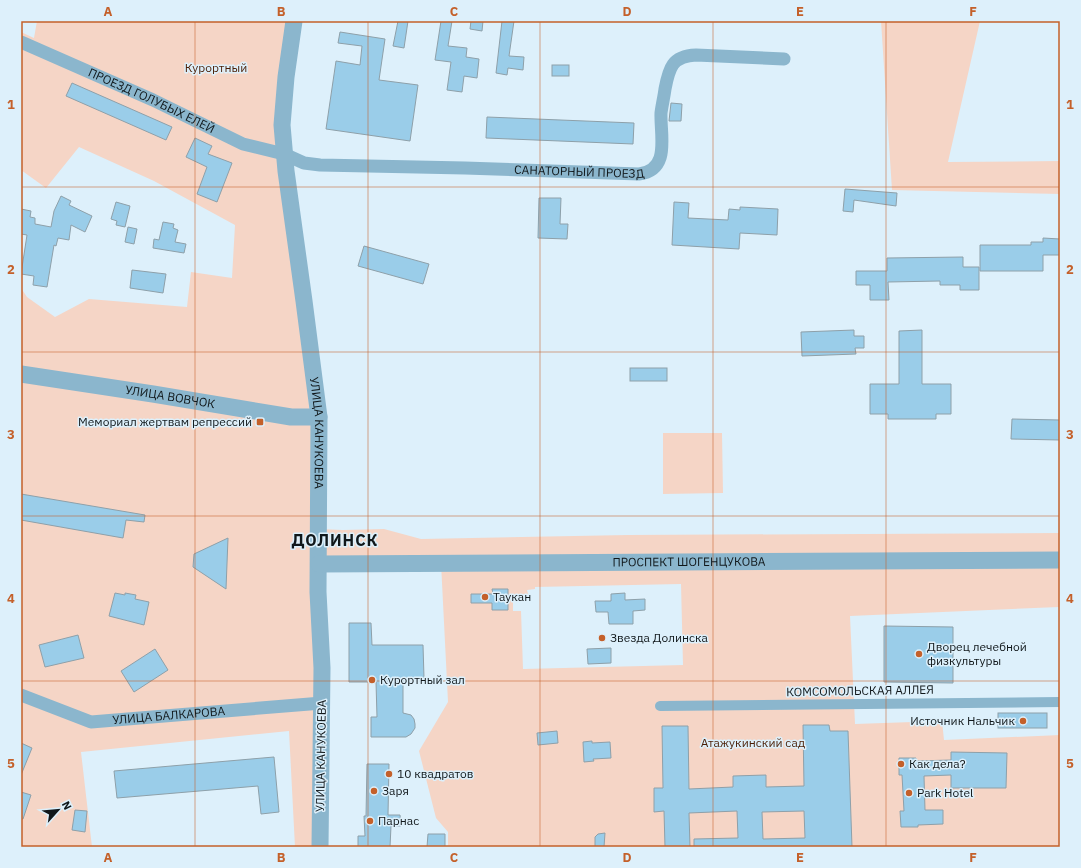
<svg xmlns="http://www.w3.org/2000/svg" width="1081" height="868" viewBox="0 0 1081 868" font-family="'IBM Plex Sans',sans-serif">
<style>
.green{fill:#f5d5c6;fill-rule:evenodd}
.building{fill:#9acde9;stroke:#8ea0a9;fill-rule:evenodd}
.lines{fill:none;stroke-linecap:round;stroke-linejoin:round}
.pedestrian{stroke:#8bb6cd;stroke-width:10}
.minor{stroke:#8bb6cd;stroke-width:13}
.tertiary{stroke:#8bb6cd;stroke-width:17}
.grid{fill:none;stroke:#c4602a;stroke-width:1;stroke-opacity:0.55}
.poi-dot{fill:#c4602a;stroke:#ddf0fb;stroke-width:1.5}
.labels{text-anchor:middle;stroke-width:3;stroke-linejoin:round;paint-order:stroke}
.park-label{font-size:12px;fill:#4b1e05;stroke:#ddf0fb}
.street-label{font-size:12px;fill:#10171a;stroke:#ddf0fb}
.poi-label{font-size:12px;fill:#10171a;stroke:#ddf0fb;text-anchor:start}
.district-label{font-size:16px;font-weight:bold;letter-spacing:1px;fill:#10171a;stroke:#ddf0fb}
.neatline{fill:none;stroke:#c4602a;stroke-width:1.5}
.grid-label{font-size:13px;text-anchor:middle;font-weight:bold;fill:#c4602a}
</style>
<rect width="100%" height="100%" fill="#ddf0fb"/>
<g class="green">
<path d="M37,21h257l-8,56 10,167 23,285 24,1 41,-1 37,10 207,-4 432,-2v89l-1,-15 -209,9 5,108 87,-3 2,19 116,-5v112h-612v-15l-12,-14 -17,-67 29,-49 -7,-139 -122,1 1,283h-25l-6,-116 -208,21 11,95h-71v-559l6,9 28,20 34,-18 98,8 4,-35 41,6 3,-53 -81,-44 -75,-34 -33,41 -25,-18v-138l13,6zM681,584l2,81 -160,4 -2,-58h-8v-16l15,-1 -1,-4 8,-1v-2z"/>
<path d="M881,21h99l-32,141 112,-1v33l-168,-4z"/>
<path d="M663,433h59l1,60 -60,1z"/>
</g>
<g class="building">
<path d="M398,21h10l-4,27 -11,-2z"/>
<path d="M441,21h11l-4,25 19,2 -1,9 13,2 -2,19 -13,-2 -2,16 -15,-2 4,-28 -16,-2z"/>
<path d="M471,21h12l-1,10 -12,-2z"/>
<path d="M502,21h12l-5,35 15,1 -1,13 -15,-2 -1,7 -11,-2z"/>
<path d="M340,32l45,7 -6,41 39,5 -8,56 -84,-12 10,-68 24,4 2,-19 -24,-3z"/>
<rect x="552" y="65" width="17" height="11"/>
<path d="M72,83l100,44 -6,13 -100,-44z"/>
<path d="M671,103l11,1 -1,17h-12z"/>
<path d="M487,117l147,6 -1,21 -147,-6z"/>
<path d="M195,138l17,8 -4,8 24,9 -15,39 -20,-8 10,-27 -21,-10z"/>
<path d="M845,189l52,4 -1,13 -42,-6 -1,12 -10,-1z"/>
<path d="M61,196l10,5 -2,4 23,11 -7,16 -14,-7 -2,15 -11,-2 -2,8 -2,-1 -7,42 -14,-2 1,-9 -13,-2 6,-39 -6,-1v-25l10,2 -1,6 5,1v6l16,3 3,-16z"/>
<path d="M539,198h22l-1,26h8l-1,15 -29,-1z"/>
<path d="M116,202l14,4 -5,21 -9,-2 1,-4 -6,-2z"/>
<path d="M674,202l15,1 -1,15 40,2 1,-11 11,1v-3l38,2 -1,26 -37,-2 -1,16 -67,-4z"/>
<path d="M163,222l11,2 -1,4 5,2 -3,12 11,2 -2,9 -31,-5 1,-9 5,1z"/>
<path d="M128,227l9,2 -3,15 -9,-2z"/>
<path d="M1043,238l17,1v16h-17v16h-63v-26h51v-3h12z"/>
<path d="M364,246l65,18 -6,20 -65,-18z"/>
<path d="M963,257v10h16v23h-19v-5h-20v-4l-52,1 1,18h-19v-15h-14v-14h31v-13z"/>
<path d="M132,270l34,4 -3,19 -33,-5z"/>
<path d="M854,330v6h10v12h-9l1,6 -54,2 -1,-24z"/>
<path d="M922,330v54h29v30h-15v5h-48v-5h-18v-30h29v-53z"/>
<rect x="630" y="368" width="37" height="13"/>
<path d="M1012,419l48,1v20l-49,-1z"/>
<path d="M21,494l124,21 -1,7 -18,-2 -3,18 -102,-18z"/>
<path d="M228,538l-2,51 -33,-22 1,-13z"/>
<path d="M492,589h16v21h-16v-7h-21v-9h22z"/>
<path d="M115,593l10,2v-2l11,2 -1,4 14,3 -5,23 -35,-9z"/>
<path d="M625,593v7l20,-1v11l-12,1v13h-24l-1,-12h-12l-1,-11h16v-7z"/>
<path d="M349,623h22l1,22h51l1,33h-21v35l8,2 3,4 1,5v4l-4,6 -5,3h-35v-20h6l-1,-35h-27z"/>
<path d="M884,626l69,1v56l-69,-1z"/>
<path d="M78,635l6,23 -39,9 -6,-22z"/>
<path d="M611,648v15l-23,1 -1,-15z"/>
<path d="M155,649l13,21 -34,22 -13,-21z"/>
<rect x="998" y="713" width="49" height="15"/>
<path d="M803,725h26l1,6h18l4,116h-158v-8l44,-1 -1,-27 -48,2 1,34h-25l-1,-36 -10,1v-24h9l-1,-62h26l1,63 44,-2v-11l33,-1v12l38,-1zM804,811l1,27 -42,1 -1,-27z"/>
<path d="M557,731l1,12 -20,2 -1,-12z"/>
<path d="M592,741v2l18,-1 1,16 -18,1 1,2 -10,1 -1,-20z"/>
<path d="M21,743l11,5 -11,27z"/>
<path d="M951,752l56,1 -1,35h-55v-13l-27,1 1,34h18v14l-25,1v2h-17l-1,-16h4l-2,-36h-3v-17h17v3l35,-1z"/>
<path d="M274,757l5,55 -18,2 -3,-28 -141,12 -3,-27z"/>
<path d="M367,764h22l-1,51h12l1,11h-10l-1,21h-32v-11h7l-1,-20h2z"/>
<path d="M21,792l10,3 -8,24h-2z"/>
<path d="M75,810l12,1 -2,21 -13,-2z"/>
<path d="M605,833l-1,14h-9v-10l3,-3z"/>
<path d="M428,834h17v13h-18z"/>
</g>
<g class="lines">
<path class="pedestrian" d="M660,706l400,-4"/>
<g class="minor">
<path id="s1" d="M21,42l132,58 90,44 41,10 20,9 16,2 145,3 174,6c32,-4 21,-39 22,-61 1,-8 3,-16 4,-24 4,-21 7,-33 31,-34l88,4"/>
<path id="s2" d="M21,695l70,27 231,-19"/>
</g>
<g class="tertiary">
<path id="s3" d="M294,21l-8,56 -4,48 4,46 18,130 15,116 -1,175 4,76 -2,179"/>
<path id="s4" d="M21,374l132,20 138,23h28"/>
<path id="s5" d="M319,564l741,-4"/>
</g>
</g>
<path class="grid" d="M195,21v826M368,21v826M540,21v826M713,21v826M886,21v826M21,187h1039M21,352h1039M21,516h1039M21,681h1039"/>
<g class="poi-dot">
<rect x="256" y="418" width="8" height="8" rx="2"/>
<circle cx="485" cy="597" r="4"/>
<circle cx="602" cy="638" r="4"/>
<circle cx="919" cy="654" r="4"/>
<circle cx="372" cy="680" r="4"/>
<circle cx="1023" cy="721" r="4"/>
<circle cx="901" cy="764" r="4"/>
<circle cx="389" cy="774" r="4"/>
<circle cx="374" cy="791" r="4"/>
<circle cx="909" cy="793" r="4"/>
<circle cx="370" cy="821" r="4"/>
</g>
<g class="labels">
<g class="park-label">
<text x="216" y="72">Курортный</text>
<text x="753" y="747">Атажукинский сад</text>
</g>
<g class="street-label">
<text dy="4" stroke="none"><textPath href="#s1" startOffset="143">ПРОЕЗД ГОЛУБЫХ ЕЛЕЙ</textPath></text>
<text dy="4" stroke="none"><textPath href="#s1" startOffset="584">САНАТОРНЫЙ ПРОЕЗД</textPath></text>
<text dy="4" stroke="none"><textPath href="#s4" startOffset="151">УЛИЦА ВОВЧОК</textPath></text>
<text dy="4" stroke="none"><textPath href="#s3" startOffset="415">УЛИЦА КАНУКОЕВА</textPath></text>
<text dy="4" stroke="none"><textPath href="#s5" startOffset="370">ПРОСПЕКТ ШОГЕНЦУКОВА</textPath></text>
<text transform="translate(860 691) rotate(-1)" y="4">КОМСОМОЛЬСКАЯ АЛЛЕЯ</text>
<text dy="4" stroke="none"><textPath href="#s2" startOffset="153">УЛИЦА БАЛКАРОВА</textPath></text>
<text transform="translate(321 756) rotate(-89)" y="4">УЛИЦА КАНУКОЕВА</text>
</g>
<g class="poi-label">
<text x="252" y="426" text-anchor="end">Мемориал жертвам репрессий</text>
<text x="493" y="601">Таукан</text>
<text x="610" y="642">Звезда Долинска</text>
<text x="927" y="651">Дворец лечебной<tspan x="927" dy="14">физкультуры</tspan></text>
<text x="380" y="684">Курортный зал</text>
<text x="1015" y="725" text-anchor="end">Источник Нальчик</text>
<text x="909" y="768">Как дела?</text>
<text x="397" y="778">10 квадратов</text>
<text x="382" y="795">Заря</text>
<text x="917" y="797">Park Hotel</text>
<text x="378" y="825">Парнас</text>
</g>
<g class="district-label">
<text x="335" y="546">ДОЛИНСК</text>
</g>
</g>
<rect width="1081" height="868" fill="none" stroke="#ddf0fb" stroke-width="44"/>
<g transform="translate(58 810) rotate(63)" stroke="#ddf0fb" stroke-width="3" paint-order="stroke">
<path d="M0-3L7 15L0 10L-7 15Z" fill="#10171a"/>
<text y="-6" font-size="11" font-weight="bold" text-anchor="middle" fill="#10171a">N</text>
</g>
<rect x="22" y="22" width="1037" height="824" class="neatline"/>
<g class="grid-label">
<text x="108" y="16">A</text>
<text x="281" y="16">B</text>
<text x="454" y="16">C</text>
<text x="627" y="16">D</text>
<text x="800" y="16">E</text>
<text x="973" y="16">F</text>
<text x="11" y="109">1</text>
<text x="1070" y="109">1</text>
<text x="11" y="274">2</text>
<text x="1070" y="274">2</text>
<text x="11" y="439">3</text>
<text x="1070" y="439">3</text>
<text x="11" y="603">4</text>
<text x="1070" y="603">4</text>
<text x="11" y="768">5</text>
<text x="1070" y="768">5</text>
<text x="108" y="862">A</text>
<text x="281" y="862">B</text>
<text x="454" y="862">C</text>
<text x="627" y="862">D</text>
<text x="800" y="862">E</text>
<text x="973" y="862">F</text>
</g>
</svg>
